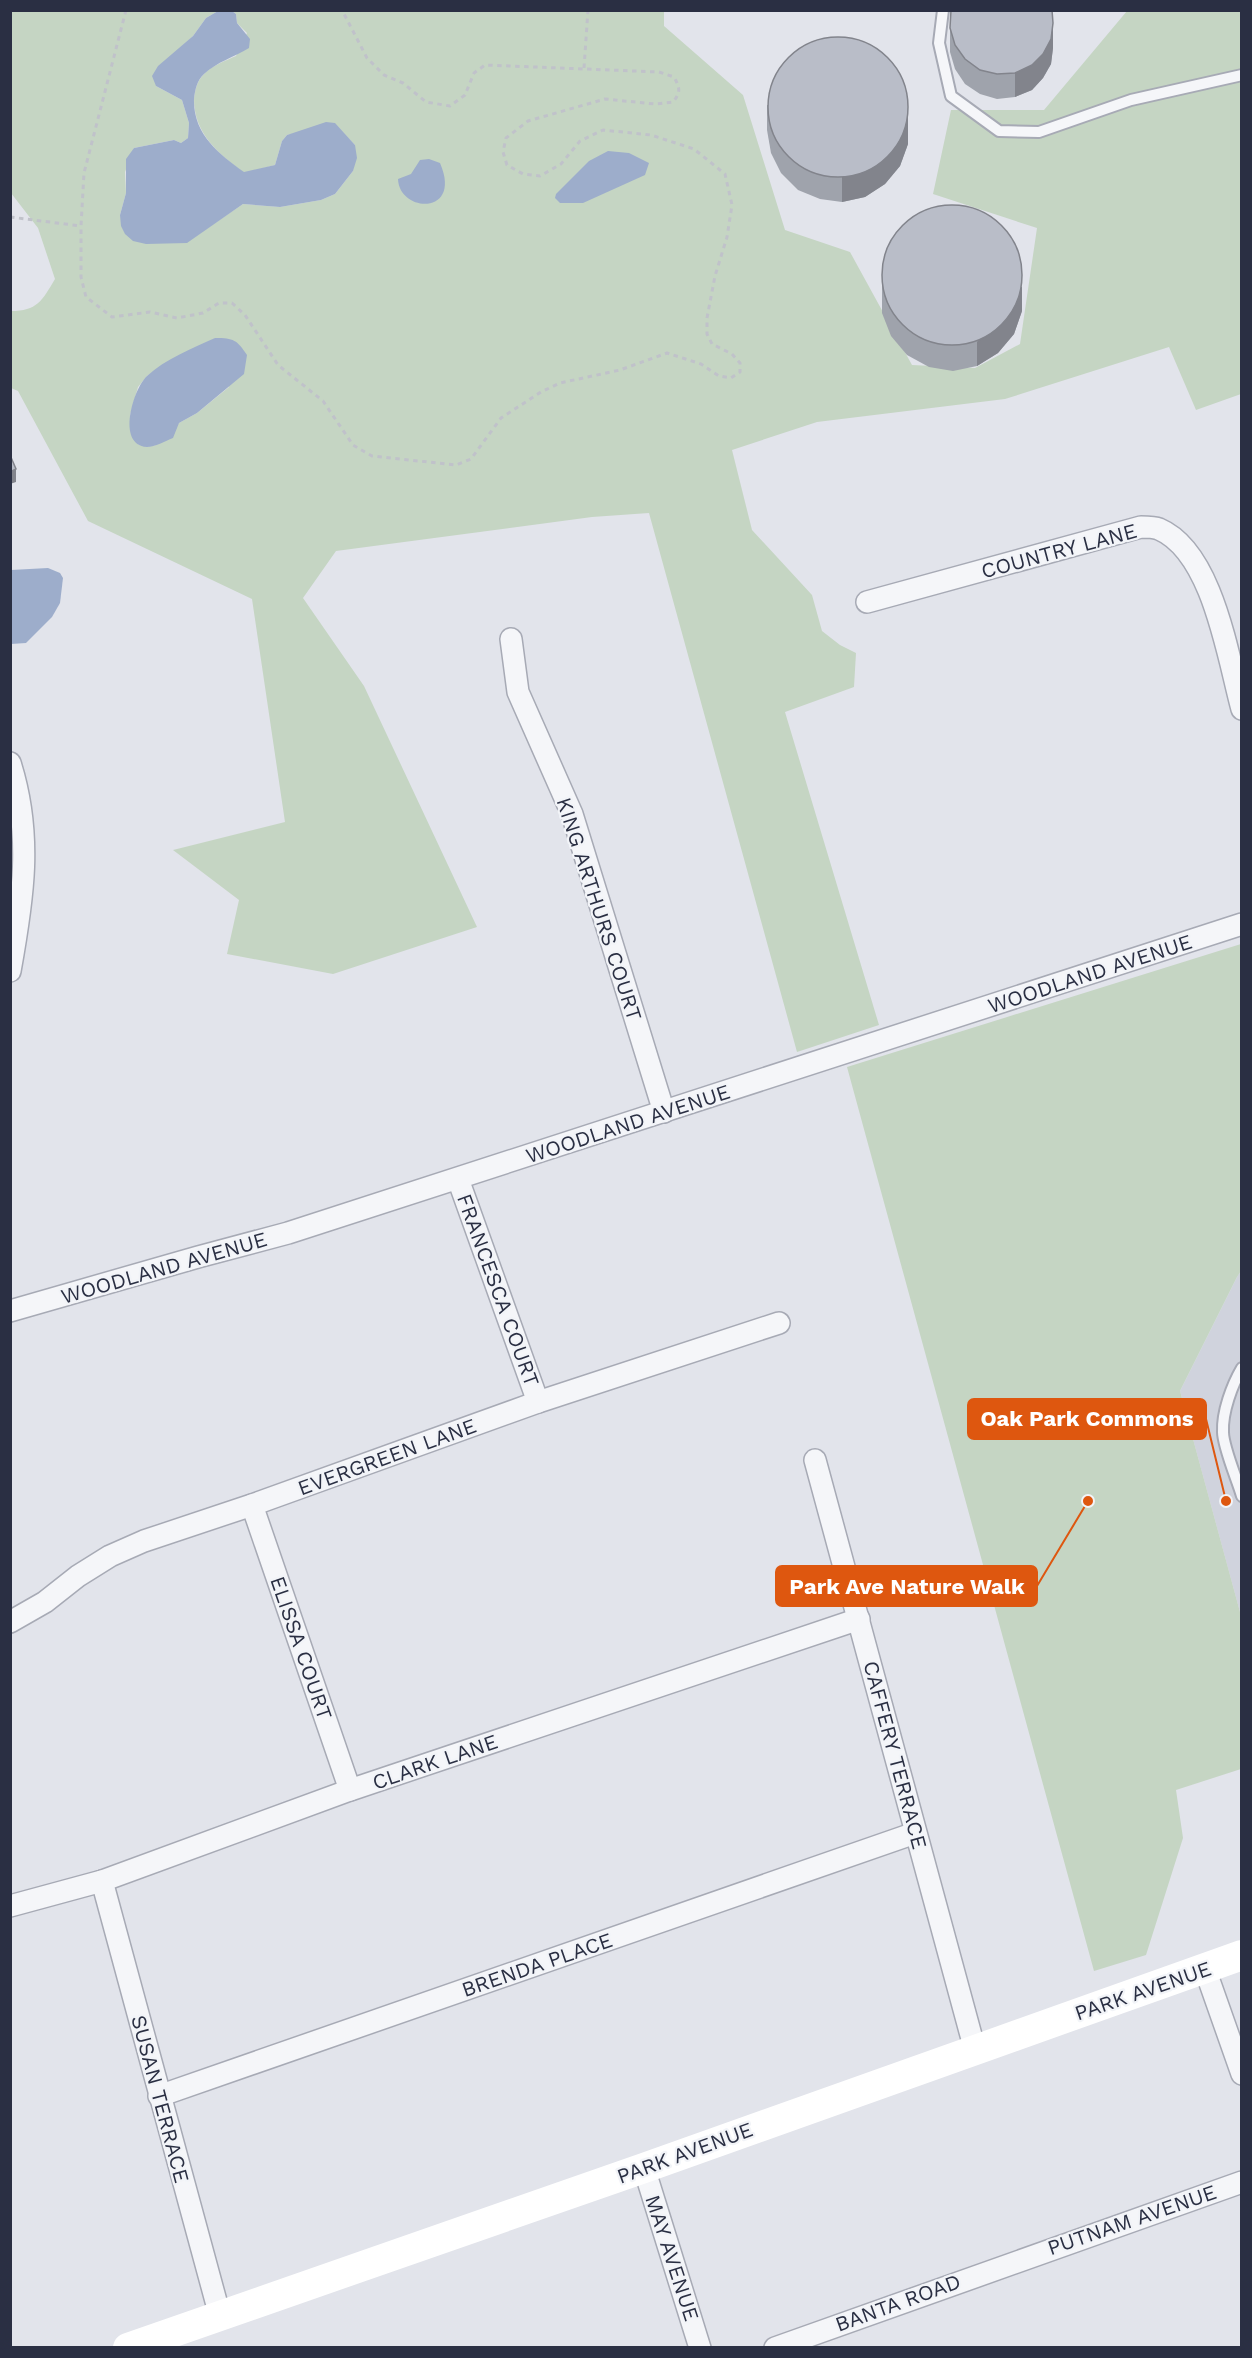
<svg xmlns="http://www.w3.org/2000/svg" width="1252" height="2358" viewBox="0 0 1252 2358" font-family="'Work Sans',sans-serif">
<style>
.built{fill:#d0d3dd}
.green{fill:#c5d5c3;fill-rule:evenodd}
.water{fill:#9dadcb}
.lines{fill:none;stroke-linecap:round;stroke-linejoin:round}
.service-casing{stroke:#a7aab5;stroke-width:14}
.minor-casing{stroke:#a7aab5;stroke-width:24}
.path{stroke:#c0c2ca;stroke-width:3;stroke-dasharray:4.5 4.5;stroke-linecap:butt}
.service{stroke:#f5f6f9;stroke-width:10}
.minor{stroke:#f5f6f9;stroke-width:21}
.secondary{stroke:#fff;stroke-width:30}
.wall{fill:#9fa3ac}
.shaded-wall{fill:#82848c}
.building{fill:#b9bdc8;stroke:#82848c;stroke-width:1.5}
.labels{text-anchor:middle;stroke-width:4.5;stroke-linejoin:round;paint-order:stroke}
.street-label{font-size:21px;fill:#2a2f43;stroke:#f2f4f8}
.leader{fill:none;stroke:#de570f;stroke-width:2}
.callout-dot{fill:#de570f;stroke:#f2f4f8;stroke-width:2}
.callout{fill:#de570f;stroke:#de570f;stroke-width:2}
.callout-label{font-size:22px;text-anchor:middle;font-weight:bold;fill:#fff}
</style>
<rect width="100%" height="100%" fill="#e2e4eb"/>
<path class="built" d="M1241,1271v355l-1,-14 -60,-221 57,-114z"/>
<g class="green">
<path d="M11,11h207l-12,7 -13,18 -15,14 -22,36 26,14 7,23 -1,15 -7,5 -7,-3 -40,8 -9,24 1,21 -6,22 67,27 56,-38 37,3 41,-7 14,-6 18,-23 2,-26 -20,-21 -48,11 -5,6 -7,24 -31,8c-25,-19 -50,-39 -50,-74 1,-9 3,-18 10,-25 9,-9 21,-13 32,-18l11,-23 -10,-10 -1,-9 -4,-3h432v15l79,69 42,135 65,22 62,113 63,3 45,-24 17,-116 -104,-34 18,-84h93l83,-99h114v383l-45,16 -27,-63 -164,52 -188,23 -85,28 20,80 60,65 10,36 18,14 16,8 -2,34 -69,25 94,313 -82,27 -148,-539 -57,4 -256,34 -33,47 61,88 113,241 -144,47 -106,-20 12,-54 -66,-50 112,-28 -33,-223 -164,-78 -70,-130 -7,-3v-77c26,0 31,-10 44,-32l-17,-51 -27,-35zM216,338l13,49 -32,26 -18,10 -23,22 -9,2 -9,-3 -8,-29 8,-28 9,-11 17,-12z"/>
<path d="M1241,944v327l-4,6 -57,114 60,221 1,157 -65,21 7,48 -37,117 -52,16 -247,-904z"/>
</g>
<g class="water">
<path d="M218,11h14l4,3 1,9 13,16 -1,9c-15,9 -32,14 -45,26 -7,6 -9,16 -10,25 -1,35 25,55 50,73l31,-7 7,-24 5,-6 39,-13 9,1 20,22 2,13 -4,13 -18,23 -14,6 -41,7 -37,-3 -56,39 -41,1 -13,-3 -8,-7 -4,-8 -1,-11 6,-22v-34l8,-11 40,-8 7,3 7,-5 1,-15 -7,-23 -26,-14 -4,-10 6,-10 35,-30 13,-18z"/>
<path d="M608,151l21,2 20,10 -4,12 -62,28h-23l-5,-5 1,-4 33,-33z"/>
<path d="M429,159l11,4c23,53 -41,50 -42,16l13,-5 9,-14z"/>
<path d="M215,338c19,0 22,2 32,17l-3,19 -47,39 -18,10 -6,15c-8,3 -18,9 -26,9 -31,-2 -14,-58 0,-71 18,-17 46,-28 68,-38z"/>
<path d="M48,568l12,5 3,5 -3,25 -8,14 -26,26 -15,1v-74z"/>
</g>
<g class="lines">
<g class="service-casing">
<g id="service">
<path d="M943,10l-4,33 12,53 48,35 40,1 92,-32 111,-25"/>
<path d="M1242,1368c-10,17 -20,44 -19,64 0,15 14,47 19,64"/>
</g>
</g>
<g class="minor-casing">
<g id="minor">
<path d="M867,602l274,-75c6,0 13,0 18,2 54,23 69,129 83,180"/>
<path d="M511,639l7,53 54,122 92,298"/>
<path d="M10,763c23,72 13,136 0,208"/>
<path d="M458,1179l80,223"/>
<path d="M10,1311l188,-54 90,-24 954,-309"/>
<path d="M815,1460l160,590"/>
<path d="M252,1505l98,285"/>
<path d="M10,1622l35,-20 33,-26 32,-20 34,-15 108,-36 286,-103 241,-79"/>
<path d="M102,1881l118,435"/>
<path d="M10,1906l92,-25 248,-91 509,-171"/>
<path d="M1205,1969l37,105"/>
<path d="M159,2096l756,-263"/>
<path d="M644,2168l56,180"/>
<path d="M775,2348l467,-166"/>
</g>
</g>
<g class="path">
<path d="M126,10l-42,163 -3,53v51l5,20 26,20 38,-5 27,6 26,-5 16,-10h13l13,12 33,50 45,36 30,44 19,11 84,9 15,-6 30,-41 40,-26 19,-9 60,-13 47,-17 34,11 18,12 12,2 9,-6v-9l-8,-9 -20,-10 -5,-10v-16l8,-42 12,-39 5,-32 -7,-31 -31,-25 -43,-14 -48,-5 -23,11 -19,23 -21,12 -17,-2 -16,-9 -4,-13 3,-14 22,-17 77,-22 50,5 18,-2c8,-10 7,-14 1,-25l-15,-5 -174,-7 -11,8 -9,22 -15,11 -24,-4 -23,-19 -19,-8 -17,-17 -25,-48"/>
<path d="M584,68l4,-58"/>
<path d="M10,217l71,9"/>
</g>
<use href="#service" class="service"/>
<use href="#minor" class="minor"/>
<path class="secondary" d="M128,2348l516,-180 598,-213"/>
</g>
<g class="wall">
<path d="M950,28l103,20 -2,16 -8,14 -11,12 -17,7 -18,2 -17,-5 -15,-10 -10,-15 -5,-17z"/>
<path d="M767,105l141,16v23l-8,22 -15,18 -20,13 -23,5 -22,-3 -22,-9 -17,-17 -10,-20 -4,-23z"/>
<path d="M882,264l140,47 -8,23 -16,19 -21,13 -24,5 -24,-4 -22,-12 -16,-19 -9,-23z"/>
</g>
<g class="shaded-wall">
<path d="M1053,23v25l-2,16 -8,14 -11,12 -17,7v-24z"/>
<path d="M908,96v48l-8,22 -15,18 -20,13 -23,5v-25z"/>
<path d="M1022,286v25l-8,23 -16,19 -21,13v-24z"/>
<path d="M16,469v13l-6,2v-12z"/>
</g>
<g class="building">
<path d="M951,10h101l1,13 -2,16 -8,15 -11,11 -17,8 -18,1 -17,-4 -15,-11 -10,-14 -5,-17z"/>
<circle cx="838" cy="107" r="70"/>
<circle cx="952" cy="275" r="70"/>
<path d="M10,455l6,14 -6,3z"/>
</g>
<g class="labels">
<g class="street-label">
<text transform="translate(1059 551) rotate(-15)" y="7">COUNTRY LANE</text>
<text transform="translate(599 909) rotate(72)" y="7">KING ARTHURS COURT</text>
<text transform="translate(1090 974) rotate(-18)" y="7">WOODLAND AVENUE</text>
<text transform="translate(628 1124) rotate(-18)" y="7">WOODLAND AVENUE</text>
<text transform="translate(164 1268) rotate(-16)" y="7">WOODLAND AVENUE</text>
<text transform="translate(498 1290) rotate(70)" y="7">FRANCESCA COURT</text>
<text transform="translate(387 1457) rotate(-20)" y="7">EVERGREEN LANE</text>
<text transform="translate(301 1648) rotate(71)" y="7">ELISSA COURT</text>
<text transform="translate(895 1755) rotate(75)" y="7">CAFFERY TERRACE</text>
<text transform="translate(435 1762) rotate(-19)" y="7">CLARK LANE</text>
<text transform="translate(537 1965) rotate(-19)" y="7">BRENDA PLACE</text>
<text transform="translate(1143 1991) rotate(-19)" y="7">PARK AVENUE</text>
<text transform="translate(160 2099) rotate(75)" y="7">SUSAN TERRACE</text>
<text transform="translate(685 2153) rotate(-20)" y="7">PARK AVENUE</text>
<text transform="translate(1132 2220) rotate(-19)" y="7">PUTNAM AVENUE</text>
<text transform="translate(672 2258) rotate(72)" y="7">MAY AVENUE</text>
<text transform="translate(898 2303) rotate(-20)" y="7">BANTA ROAD</text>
</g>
</g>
<path class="leader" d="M1226 1501L1206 1419M1088 1501L1037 1586"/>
<g class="callout-dot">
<circle cx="1226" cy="1501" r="6"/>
<circle cx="1088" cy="1501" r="6"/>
</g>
<g class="callout">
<rect x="968" y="1399" width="238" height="40" rx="6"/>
<rect x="776" y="1566" width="261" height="40" rx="6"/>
</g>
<g class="callout-label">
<text x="1087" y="1426">Oak Park Commons</text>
<text x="907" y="1594">Park Ave Nature Walk</text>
</g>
<rect width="1252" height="2358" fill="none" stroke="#2a2f43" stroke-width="24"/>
</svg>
